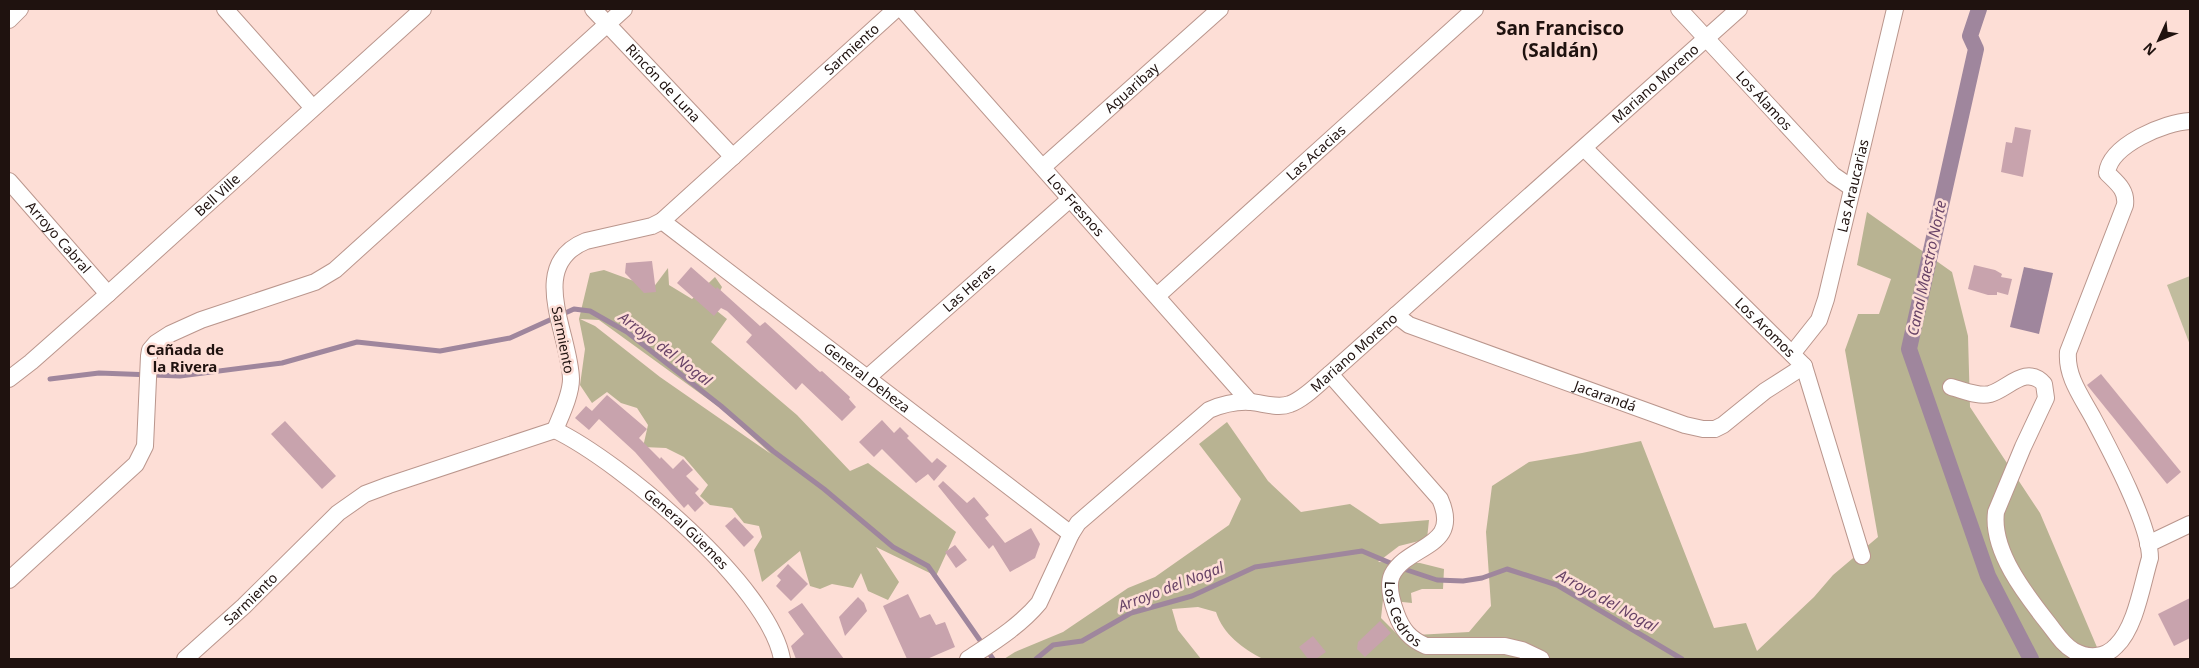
<svg xmlns="http://www.w3.org/2000/svg" width="2199" height="668" viewBox="0 0 2199 668" font-family="'Noto Sans',sans-serif">
<style>
.green{fill:#c1bc9e}
.forest{fill:#b8b392;fill-rule:evenodd}
.water{fill:#9f869d}
.lines{fill:none;stroke-linecap:round;stroke-linejoin:round}
.stream{stroke:#9f869d;stroke-width:5}
.canal{stroke:#9f869d;stroke-width:16}
.building{fill:#c8a3ad}
.minor-casing{stroke:#ba968d;stroke-width:18}
.minor{stroke:#fff;stroke-width:16}
.labels{text-anchor:middle;stroke-width:5;stroke-linejoin:round;paint-order:stroke}
.street-label{font-size:14px;fill:#1f120f;stroke:#fdded6}
.water-label{font-size:15px;font-style:italic;fill:#684367;stroke:#fdded6}
.neighbourhood-label{font-size:15px;font-weight:bold;fill:#1f120f;stroke:#fdded6}
.district-label{font-size:19px;font-weight:bold;fill:#1f120f;stroke:#fdded6}
</style>
<rect width="100%" height="100%" fill="#fdded6"/>
<path class="green" d="M2190,276v69l-23,-60z"/>
<g class="forest">
<path d="M1867,212l85,60 16,64 2,71 70,106 62,146h-839c-20,-10 -40,-25 -47,-47l-18,-5 -26,2 6,21 23,29h-197l11,-7 48,-20 65,-44 27,-11 74,-52 12,-26 -42,-55 28,-22 41,59 33,31 49,-8 30,20 49,-4 -2,19 -28,7 -21,16 42,1 24,6 -1,20h-21l-11,4 1,10 -29,-3 -2,18 18,18 70,-4 22,-26 -5,-74 6,-46 37,-24 53,-9 59,-12 73,187 32,-5 11,28 57,-54 19,-22 45,-38 -33,-187 13,-36h21l12,-35 -34,-14z"/>
<path d="M668,268l1,17 23,14 23,-22 7,10 -10,20 15,12 -16,23 86,73 53,56 18,-8 88,69 -20,44 -60,-29 23,35 -11,18 -20,-9 -7,-18 -8,15 -21,-4 -12,5 -10,-3 -10,-35 -38,31 -8,-32 8,-13 -3,-11 -15,-3 -12,-15 -22,-3 -10,-9 8,-11 -24,-28 -18,-9 -23,-1 5,-22 -11,-17 -16,-5 -14,-11 -15,11 -12,-18 5,-36 -6,-30 11,-46 14,-3 49,18zM580,319l19,1 124,90 48,44 -111,-77 -65,-51z"/>
</g>
<path class="water" d="M2024,267l29,6 -14,61 -29,-7z"/>
<g class="lines">
<g class="stream">
<path d="M50,379l49,-6 81,3 102,-13 75,-21 83,9 70,-13 64,-29 16,2 37,21 94,74 52,45 51,38 69,58 35,19 65,93"/>
<path d="M1036,659l17,-14 29,-4 49,-28 61,-17 63,-29 107,-16 45,19 30,10 26,1 19,-3 25,-9 50,16 125,74"/>
</g>
<path class="canal" d="M1979,9l-9,27 6,13 -67,300 79,227 43,83"/>
</g>
<g class="building">
<path d="M2015,127l16,3 -8,47 -22,-5 5,-30 6,1z"/>
<path d="M652,261l4,31 -12,1 -19,-20 1,-10z"/>
<path d="M1974,265l21,5 7,4 -1,3 11,2 -4,16 -11,-3v3h-9l-20,-6z"/>
<path d="M691,267l25,22 1,-2 43,39 5,-4 55,50 2,-1 28,26 -1,2 7,8 -14,14 -40,-38 -6,7 -50,-48 6,-7 -25,-24 -6,-3 -7,8 -37,-33z"/>
<path d="M2101,374l80,98 -14,12 -80,-99z"/>
<path d="M607,395l40,34 -8,9 21,21 1,-2 12,12 10,-10 10,11 -7,6 13,13 -4,4 9,10 -9,9 -7,-8 -4,4 -49,-56 -36,-33 -10,11 -14,-12 11,-12 6,5z"/>
<path d="M882,420l12,13 6,-6 9,9 -2,2 25,25 5,-5 10,8 -13,15 -6,-7 -12,9 -34,-34 -8,8 -15,-15z"/>
<path d="M285,421l51,55 -14,13 -51,-55z"/>
<path d="M943,481l24,22 7,-6 15,18 -4,3 20,25 26,-15 9,16 -5,14 -25,14 -17,-27 -4,4 -51,-63z"/>
<path d="M735,517l19,20 -10,10 -19,-21z"/>
<path d="M955,545l12,15 -11,8 -11,-16z"/>
<path d="M788,564l20,20 -17,17 -15,-15 5,-6 -4,-4z"/>
<path d="M908,594l12,24 10,-4 6,11 9,-3 10,25 -28,12h-20l-24,-53z"/>
<path d="M858,597l6,6 3,8 -22,25 -6,-19z"/>
<path d="M2190,598v40l-16,8 -16,-32z"/>
<path d="M802,603l42,56h-48l-5,-13 13,-12 -16,-22z"/>
<path d="M1380,621l11,12 -26,24 -8,-8 1,-7z"/>
<path d="M1313,636l13,16 -10,7h-8l-9,-12z"/>
</g>
<g class="lines">
<g class="minor-casing">
<g id="minor">
<path d="M225,9l88,99"/>
<path id="s1" d="M593,9l140,148"/>
<path id="s2" d="M902,9l348,393"/>
<path id="s3" d="M1679,9l154,166 19,13"/>
<path d="M9,20l11,-11"/>
<path id="s4" d="M1584,148l220,218 58,190"/>
<path id="s5" d="M1043,167l177,-158"/>
<path id="s6" d="M9,181l99,113"/>
<path id="s7" d="M662,221l409,313"/>
<path id="s8" d="M1157,296l318,-287"/>
<path id="s9" d="M1396,315l13,10 276,100 18,4h12l8,-4 42,-34 39,-25"/>
<path id="s10" d="M1792,354l27,-34 7,-21 69,-290"/>
<path id="s11" d="M1330,374l110,125c22,49 -32,45 -48,76 -5,11 0,27 4,38 6,17 14,26 30,33h79l17,4 19,9"/>
<path id="s12" d="M867,378l203,-179"/>
<path id="s13" d="M9,379l22,-17 77,-68 315,-285"/>
<path d="M1951,387c12,3 27,10 39,7 18,-5 36,-30 54,-10l2,14 -23,49 -27,65c-5,39 30,83 52,111 8,10 15,22 26,28 14,8 31,7 42,-5 20,-19 26,-62 34,-88 0,-34 -41,-110 -58,-142 -11,-20 -26,-40 -24,-64l57,-147c2,-15 -8,-22 -18,-32 3,-28 58,-51 83,-52"/>
<path id="s14" d="M555,430c6,-15 16,-35 16,-51 -1,-45 -45,-114 15,-138l66,-15 10,-5 234,-212"/>
<path id="s15" d="M555,430c66,32 214,156 227,229"/>
<path d="M2148,544l42,-20"/>
<path d="M9,580l127,-116 9,-18 4,-90 1,-6 6,-7 14,-9 31,-14 114,-38 20,-12 289,-261"/>
<path id="s16" d="M185,659l59,-53 94,-93 27,-19 24,-9 166,-55"/>
<path id="s17" d="M968,659c24,-16 52,-33 71,-56l32,-69 7,-11 131,-113c14,-6 27,-9 42,-8 12,1 27,7 39,2 14,-5 28,-20 40,-30l409,-365"/>
</g>
</g>
<use href="#minor" class="minor"/>
</g>
<g class="labels">
<g class="street-label">
<text dy="5" stroke="none"><textPath href="#s14" startOffset="542">Sarmiento</textPath></text>
<text dy="5" stroke="none"><textPath href="#s1" startOffset="102">Rincón de Luna</textPath></text>
<text dy="5" stroke="none"><textPath href="#s17" startOffset="922">Mariano Moreno</textPath></text>
<text dy="5" stroke="none"><textPath href="#s5" startOffset="119">Aguaribay</textPath></text>
<text dy="5" stroke="none"><textPath href="#s3" startOffset="125">Los Álamos</textPath></text>
<text dy="5" stroke="none"><textPath href="#s8" startOffset="214">Las Acacias</textPath></text>
<text dy="5" stroke="none"><textPath href="#s10" startOffset="182">Las Araucarias</textPath></text>
<text dy="5" stroke="none"><textPath href="#s13" startOffset="278">Bell Ville</textPath></text>
<text dy="5" stroke="none"><textPath href="#s2" startOffset="262">Los Fresnos</textPath></text>
<text dy="5" stroke="none"><textPath href="#s6" startOffset="75">Arroyo Cabral</textPath></text>
<text dy="5" stroke="none"><textPath href="#s12" startOffset="136">Las Heras</textPath></text>
<text dy="5" stroke="none"><textPath href="#s4" startOffset="255">Los Aromos</textPath></text>
<text transform="translate(563 340) rotate(79)" y="5">Sarmiento</text>
<text dy="5" stroke="none"><textPath href="#s17" startOffset="518">Mariano Moreno</textPath></text>
<text dy="5" stroke="none"><textPath href="#s7" startOffset="258">General Deheza</textPath></text>
<text dy="5" stroke="none"><textPath href="#s9" startOffset="225">Jacarandá</textPath></text>
<text dy="5" stroke="none"><textPath href="#s15" startOffset="165">General Güemes</textPath></text>
<text dy="5" stroke="none"><textPath href="#s16" startOffset="89">Sarmiento</textPath></text>
<text dy="5" stroke="none"><textPath href="#s11" startOffset="310">Los Cedros</textPath></text>
</g>
<g class="water-label">
<text transform="translate(1927 268) rotate(-78)" y="5">Canal Maestro Norte</text>
<text transform="translate(665 349) rotate(37)" y="5">Arroyo del Nogal</text>
<text transform="translate(1171 587) rotate(-21)" y="5">Arroyo del Nogal</text>
<text transform="translate(1607 601) rotate(29)" y="5">Arroyo del Nogal</text>
</g>
<g class="neighbourhood-label">
<text x="185" y="355">Cañada de<tspan x="185" dy="17">la Rivera</tspan></text>
</g>
<g class="district-label">
<text x="1560" y="35">San Francisco<tspan x="1560" dy="22">(Saldán)</tspan></text>
</g>
</g>
<rect width="2199" height="668" fill="none" stroke="#1f120f" stroke-width="20"/>
<g transform="translate(2159 40) rotate(226)" stroke="#fdded6" stroke-width="4" paint-order="stroke">
<path d="M0-4L9 19L0 12L-9 19Z" fill="#1f120f"/>
<text y="-8" font-size="14" font-weight="bold" text-anchor="middle" fill="#1f120f">N</text>
</g>
</svg>
